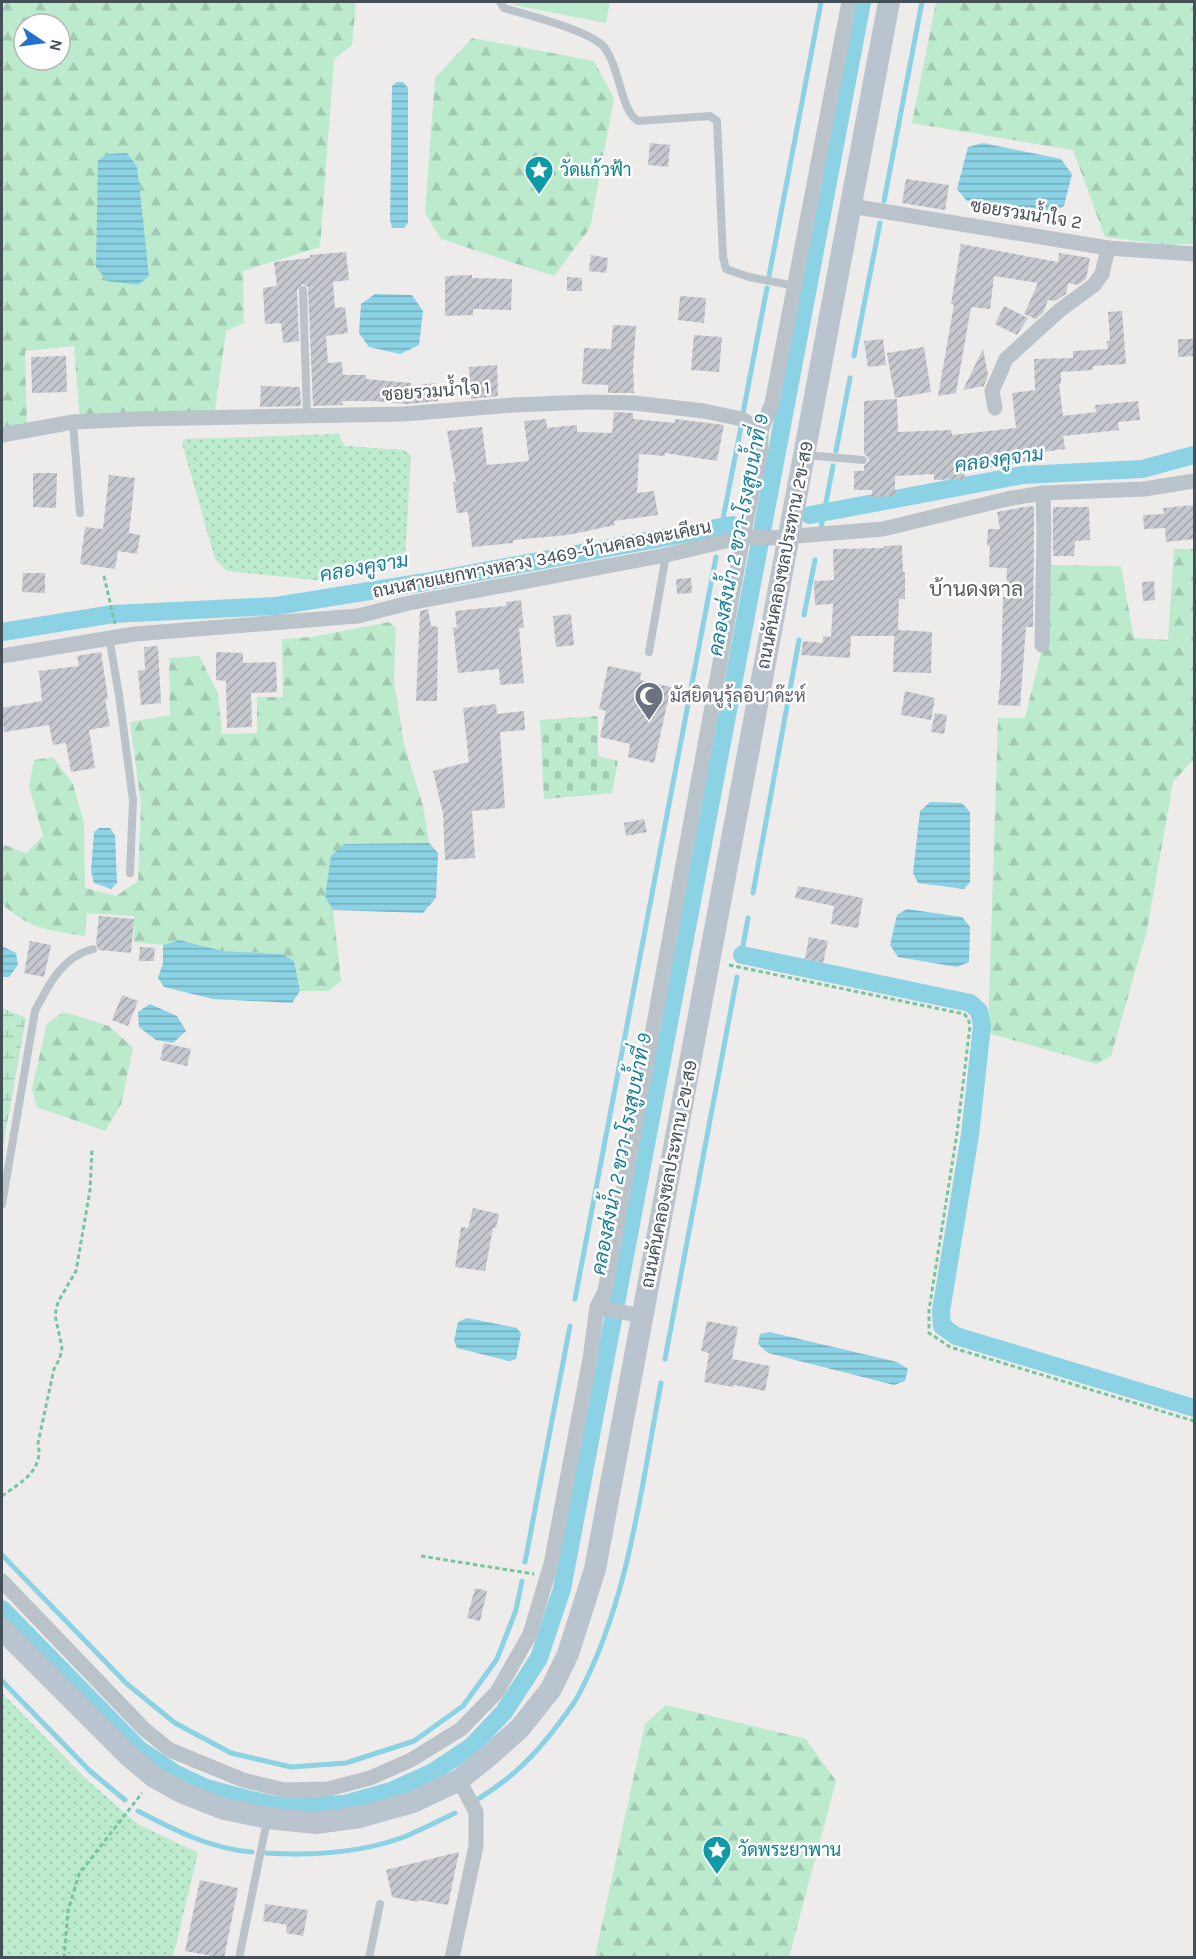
<svg xmlns="http://www.w3.org/2000/svg" width="1196" height="1959" viewBox="0 0 1196 1959" font-family="Karla,Sarabun,sans-serif">
<style>
.grass{fill:url(#grass-dots)}
.forest{fill:url(#forest-firs);fill-rule:evenodd}
.wetland{fill:url(#wetland-marsh)}
.cemetery{fill:url(#cemetery-stones)}
.green{fill:#bbeacd}
.water{fill:url(#water-rules)}
.lines{fill:none;stroke-linecap:round;stroke-linejoin:round}
.stream{stroke:#8bd2e4;stroke-width:5}
.canal{stroke:#8bd2e4;stroke-width:18}
.building{fill:url(#building-hatch)}
.path{stroke:#76c59e;stroke-width:3;stroke-dasharray:4.5 3;stroke-linecap:butt}
.lane{stroke:#bac3ca;stroke-width:8}
.street{stroke:#bac3ca;stroke-width:15}
.secondary{stroke:#bac4ce;stroke-width:22}
.labels{text-anchor:middle;stroke-width:5;stroke-linejoin:round;paint-order:stroke}
.culture-label{font-size:18px;fill:#0d838f;stroke:#fff;text-anchor:start}
.street-label{font-size:18px;fill:#454f57;stroke:#fff}
.worship-label{font-size:18px;fill:#5b616d;stroke:#fff;text-anchor:start}
.water-label{font-size:20px;font-style:italic;fill:#167e99;stroke:#fff}
.quarter-label{font-size:21px;fill:#595c60;stroke:#fff}
</style>
<defs>
<pattern id="grass-dots" width="8" height="8" patternUnits="userSpaceOnUse" patternTransform="scale(1.5)"><rect width="8" height="8" fill="#bbeacd"/><path d="M2 2h.1M6 6h.1" fill="none" stroke="#a2cab2" stroke-width="1.8" stroke-linecap="round"/></pattern>
<pattern id="forest-firs" width="22" height="20" patternUnits="userSpaceOnUse" patternTransform="scale(1.5)"><rect width="22" height="20" fill="#bbeacd"/><path d="M5 1l3.5 6h-7zM16 11l3.5 6h-7z" fill="#a2cab2"/></pattern>
<pattern id="wetland-marsh" width="20" height="14" patternUnits="userSpaceOnUse" patternTransform="scale(1.5)"><rect width="20" height="14" fill="#bbeacd"/><path d="M1 5h8M5 5V1M11 12h8M15 12V8" fill="none" stroke="#a2cab2"/></pattern>
<pattern id="cemetery-stones" width="16" height="16" patternUnits="userSpaceOnUse" patternTransform="scale(1.5)"><rect width="16" height="16" fill="#bbeacd"/><path d="M2 7V4a2 2 0 0 1 4 0v3zM10 15v-3a2 2 0 0 1 4 0v3z" fill="#a2cab2"/></pattern>
<pattern id="water-rules" width="6" height="5" patternUnits="userSpaceOnUse" patternTransform="scale(1.5)"><rect width="6" height="5" fill="#8bd2e4"/><path d="M0 2.5h6" fill="none" stroke="#73adbc"/></pattern>
<pattern id="building-hatch" width="6" height="6" patternUnits="userSpaceOnUse" patternTransform="scale(1.5)"><rect width="6" height="6" fill="#c5c8ce"/><path d="M-1 1l2-2M0 6l6-6M5 7l2-2" fill="none" stroke="#a2a5aa"/></pattern>
</defs>
<rect width="100%" height="100%" fill="#eeebeb"/>
<g class="grass">
<path d="M338,434l7,12 59,4 7,5 -6,105 -90,20 -88,-9 -12,-12 -33,-116 3,-4z"/>
<path d="M2,1693l84,86 52,45 60,29 -25,104h-171z"/>
</g>
<g class="forest">
<path d="M2,2h354l-4,43 -18,14 -14,188 -77,24 1,52 -18,8 -11,79 -11,10 -124,1 -6,-75 -49,5 2,74 -25,2zM24,24h36v36h-36z"/>
<path d="M936,2h258v242l-25,1 -64,-8 -32,-87 -161,-27z"/>
<path d="M472,38l122,23 20,37 -24,130 -36,48 -113,-37 -16,-26 10,-135z"/>
<path d="M1174,549h20v211l-2,1 -19,21 -26,148 -36,126 -14,8 -109,-31 10,-315h27l21,-86 5,-67 70,1 13,72 34,2z"/>
<path d="M389,622l7,6 -2,53 10,63 19,62 6,37 -85,1 -19,53 8,13 8,71 -12,10h-29l-6,-30 -12,-7 -60,-3 -42,-11 -17,5 -29,-3v-26l-47,-3 -2,23c-36,-6 -56,-7 -83,-32v-60l24,9 17,-17 -14,-50 5,-26 19,-3 20,27 11,39 1,65 31,8 22,-15 3,-76 -11,-83 40,-7 -1,-57 30,-2 19,37 4,41 35,-1v-36h26l-1,-58 30,-2z"/>
<path d="M64,1012l45,14 24,22 -12,57 -16,26 -68,-24 -5,-18 15,-66z"/>
<path d="M666,1705l140,34 30,42 -47,176h-194l50,-233z"/>
</g>
<path class="wetland" d="M2,1008l24,10 -24,134z"/>
<path class="cemetery" d="M598,716v40l20,5 -6,32 -68,6 -4,-79z"/>
<path class="green" d="M514,2h96l-4,21 -93,-18z"/>
<g class="water">
<path d="M397,82h6l5,6v135l-4,5h-12l-2,-8 2,-134z"/>
<path d="M983,143l78,16 11,15 -8,32 -23,12 -74,-17 -10,-12 11,-42z"/>
<path d="M127,153l10,13 12,110 -11,9 -31,-4 -11,-14 2,-107 10,-6z"/>
<path d="M375,294l37,1 11,16 -4,34 -19,9 -31,-7 -10,-14 2,-29z"/>
<path d="M930,802l32,1 8,9v70l-6,7 -46,-6 -5,-10 7,-62z"/>
<path d="M99,828h11l5,7 2,48 -6,6 -17,-6 -3,-12 3,-39z"/>
<path d="M429,843l9,10 -2,45 -13,15 -90,-3 -8,-13 6,-41 13,-12z"/>
<path d="M907,909l55,8 8,10 -1,35 -12,5 -59,-10 -8,-12 7,-30z"/>
<path d="M180,940l42,11 60,3 12,7 6,30 -8,12 -79,-4 -49,-12 -6,-9 5,-15v-18z"/>
<path d="M2,946l14,7 2,12 -9,12h-7z"/>
<path d="M150,1004l27,12 9,15 -13,12 -17,-3 -17,-13 -1,-15z"/>
<path d="M467,1318l50,10 4,6 -5,25 -7,2 -52,-13 -3,-7 4,-19z"/>
<path d="M770,1332l127,30 11,7 -3,12 -11,4 -126,-32 -10,-9 2,-10z"/>
</g>
<g class="lines">
<g class="stream">
<path d="M884,201l38,-199"/>
<path d="M769,276l52,-274"/>
<path d="M854,356l26,-133"/>
<path d="M743,413l24,-125"/>
<path d="M836,451l14,-73"/>
<path d="M821,528l12,-62"/>
<path d="M719,539l22,-112"/>
<path d="M804,615l11,-55"/>
<path d="M753,893l46,-253"/>
<path d="M741,957l7,-39"/>
<path d="M575,1299l141,-742"/>
<path d="M665,1359l72,-382"/>
<path d="M2,1555l125,129 48,39 56,30 60,14 55,-4 68,-22 49,-35 34,-47 19,-49 6,-29"/>
<path d="M525,1562l45,-236"/>
<path d="M2,1681l88,90 35,29"/>
<path d="M473,1802c37,-22 61,-45 87,-80 6,-8 13,-17 18,-26 51,-95 63,-208 83,-313"/>
<path d="M138,1811c36,19 73,38 114,41"/>
<path d="M266,1853c46,3 94,0 138,-16 17,-7 34,-16 51,-24"/>
</g>
<g class="canal">
<path d="M810,515l213,-40 119,-6 52,-14"/>
<path d="M2,632l111,-18 163,-8 149,-24 307,-57"/>
<path d="M742,955l228,48 9,8 3,15 -12,109 -29,176 1,15 14,10 238,72"/>
<path d="M2,1609l138,141 36,24 30,14 41,11 27,6 34,1 37,-2 46,-13 42,-19 39,-26 32,-34 35,-54 23,-69 300,-1587"/>
</g>
</g>
<g class="building">
<path d="M650,143l20,2 -2,22 -20,-2z"/>
<path d="M906,179l43,6 -4,25 -43,-7z"/>
<path d="M961,244l97,18 1,-9 31,5 -4,21 -8,6 -10,-2 -2,11 -11,7 -7,-1 -5,13 -7,6 -12,-5 14,-31 -44,-7 -4,33 -19,-2 -15,86 -18,3 16,-91 -3,-1z"/>
<path d="M346,252l3,28 -16,2 2,26 10,-1 3,26 -22,3 2,27 14,-1 1,13h23v4l45,4v3l24,-3 3,18 -31,3 -32,-3h-33l1,4 -30,1 -5,-119 -6,-3 -5,6 2,51 -16,2 -2,-20 -16,1 -2,-36 14,-2 -3,-24 36,-4v-3z"/>
<path d="M591,255l17,3 -2,15 -17,-2z"/>
<path d="M472,275v3l40,1 -1,31 -38,-1v6l-28,1v-40z"/>
<path d="M567,277l15,1v13h-15z"/>
<path d="M680,296l26,2 -2,25 -26,-3z"/>
<path d="M1004,306l24,12 -11,17 -22,-11z"/>
<path d="M1122,311l4,53 -33,2v4l-32,2v12h-2l4,32 33,-4 -1,-7 43,-4 2,19 -22,2 1,8 -56,6 2,13 -29,4 2,7 -74,11 1,8 -31,1v-6l-39,2v20l-23,1v-7h-18v-19h10v-5l5,-5 -1,-4 -4,-3v-53l33,-2 1,33 53,-2 1,5 64,-7 -4,-35 23,-3 -1,-31 39,-1v-7l35,-2 -1,-8h3l-2,-29z"/>
<path d="M613,325l23,1 -3,42 1,25h-26v-8l-26,-1 2,-36 27,1z"/>
<path d="M694,335l28,2 -3,35 -28,-2z"/>
<path d="M883,339l3,26 -18,2 -4,-26z"/>
<path d="M1178,339h16v17l-16,1z"/>
<path d="M924,347l7,45 -36,6 -8,-45z"/>
<path d="M983,349l5,26 -4,11 -21,4z"/>
<path d="M66,356l1,36 -35,1 -1,-36z"/>
<path d="M497,365l1,31 -27,3 -2,-32z"/>
<path d="M261,386l39,1 1,19 -41,1z"/>
<path d="M614,412l19,1v6l42,4v-4l49,6 -7,36 -52,-8v3l-26,-2 -2,39 17,-2 4,24 -44,6 1,4 -47,10 -55,5v3l-41,4 -4,-35 -11,1 -4,-31h3l-9,-51 35,-4 5,38 42,-4 -5,-40 22,-2 1,9 30,-3v7l35,1z"/>
<path d="M33,473h24l-1,35 -23,-1z"/>
<path d="M109,475l26,3 -6,55 11,2 -3,19 -19,-3 -3,18 -35,-5 5,-37 18,2z"/>
<path d="M1194,505v34l-28,3 -1,-14 -21,1 -1,-14 21,-1 -1,-6z"/>
<path d="M1030,506l4,1v25l-1,95h-7l-6,79 -22,-1 3,-31 2,-77h3l1,-29 -18,-1 1,-21h-3l1,-17h12l-3,-17z"/>
<path d="M1053,507h36l1,33 -15,1 -1,15h-21z"/>
<path d="M902,545l1,27h2v27h-6l-1,31 34,2 -1,41 -38,-1 1,-36h-43l-1,22 -49,-3 2,-14 20,2v-7l8,1 2,-33 -18,1 -1,-24 20,-1 -1,-31 51,-1v-2z"/>
<path d="M23,573h22v20l-23,-1z"/>
<path d="M691,578l1,15 -15,1 -1,-15z"/>
<path d="M1154,581l1,19 -12,1 -1,-19z"/>
<path d="M521,600l3,28h-5l5,55 -24,2 -1,-16 -41,4 -5,-46 4,1 -2,-17 51,-5v-4z"/>
<path d="M428,609l3,17 7,1 -1,74h-21l4,-90z"/>
<path d="M571,614l3,31 -18,2 -3,-31z"/>
<path d="M158,646l3,57 -20,2 -3,-34 7,-1 -1,-23z"/>
<path d="M101,652l7,47h-3l5,27 -21,4 6,38 -24,4 -5,-29 -13,2 -4,-20 -45,7 -2,-24 40,-7 -3,-30 40,-5 -2,-10z"/>
<path d="M216,652l27,1v10l33,-1 1,30 -26,1 1,34 -25,1 -1,-47 -10,-1z"/>
<path d="M608,666l33,7 -1,7 31,7 -17,76 -26,-6 2,-13 -30,-7 6,-26 -7,-2z"/>
<path d="M905,691l30,7 -4,22 -30,-5z"/>
<path d="M496,704l1,10 27,-3 1,19 -25,2 5,76 -33,3 3,47 -30,2 -2,-46 -10,-43 36,-9 -6,-54z"/>
<path d="M935,713l12,2 -3,19 -13,-2z"/>
<path d="M644,819l3,13 -21,4 -2,-13z"/>
<path d="M798,886l65,12 -5,30 -27,-4 3,-18 -39,-8z"/>
<path d="M99,916l35,3 -3,34 -32,-3 -3,-6z"/>
<path d="M809,937l19,4 -5,22 -18,-4z"/>
<path d="M30,941l21,4 -7,32 -20,-4z"/>
<path d="M140,947l15,1 -1,13h-15z"/>
<path d="M122,995l16,6 -10,25 -16,-6z"/>
<path d="M164,1043l27,6 -4,17 -27,-6z"/>
<path d="M473,1208l26,6 -3,14h-3l-8,43 -30,-4 6,-40 7,1z"/>
<path d="M707,1321l31,6 -6,32 38,7 -5,25 -31,-6 -1,2 -29,-5 5,-29 -8,-2z"/>
<path d="M475,1588l12,3 -7,30 -13,-3z"/>
<path d="M459,1852l-11,53 -29,-5 -1,2 -26,-5 -6,-27z"/>
<path d="M200,1880l38,8 -14,70 -39,-7z"/>
<path d="M265,1904l43,6 -5,26 -17,-3 1,-8 -24,-4z"/>
</g>
<g class="lines">
<g class="path">
<path d="M104,576l11,48"/>
<path d="M729,965l235,49 4,4 2,8 -13,107 -28,177v23l21,14 244,74"/>
<path d="M2,1496c19,-14 42,-25 36,-53l16,-74 6,-11 2,-11 -7,-32 3,-13 18,-31 14,-81 2,-42"/>
<path d="M421,1556l113,18"/>
<path d="M64,1958l4,-47 11,-37 63,-81"/>
</g>
<g class="lane">
<path d="M500,2l4,6c23,7 85,22 100,39 16,20 17,65 34,74l72,-5 7,5 6,136 3,12 23,8 46,9"/>
<path d="M303,290l4,126"/>
<path d="M73,422l7,91"/>
<path d="M806,455l57,5"/>
<path d="M109,637l10,58 14,105 -3,73"/>
<path d="M649,652l17,-97"/>
<path d="M2,1204l33,-193c14,-27 27,-54 58,-62"/>
<path d="M239,1958l28,-137"/>
<path d="M369,1958l11,-54"/>
</g>
<g class="street">
<path d="M851,206l257,42 86,6"/>
<path d="M995,408l-3,-17 14,-32 54,-49 34,-25 8,-11 6,-26"/>
<path d="M2,435l71,-13 64,-3 267,-5 109,-9 75,-3 46,1 70,8 38,8 19,12"/>
<path d="M1042,645l2,-113 -1,-39"/>
<path d="M2,656l133,-22 223,-18 51,-13 257,-48 77,-18 28,1 112,-9 124,-30 36,-6 101,-4 50,-8"/>
<path d="M597,1307l45,9"/>
<path d="M2,1581l142,148 26,21 73,30 41,10 44,-1 42,-11 41,-18 50,-31 36,-37 33,-58 21,-70 39,-205 7,-52 8,-16 138,-754 18,-86v-20l11,-28 77,-401"/>
<path d="M452,1958l24,-112v-34l-17,-32"/>
</g>
<path class="secondary" d="M2,1629l126,126 26,22 27,15 43,17 44,9 48,5 44,-6 53,-15 46,-22 32,-26 29,-26 31,-39 17,-35 27,-85 294,-1567"/>
</g>
<defs>
<g id="sight-pin" transform="scale(1.5)"><path d="M0 17L-7.5 6A9.5 9.5 0 1 1 7.5 6Z" fill="#0f9aa8" stroke="#fff"/><path d="M0-6L1.8-2.2L6-1.7L2.9 1.2L3.7 5.4L0 3.3L-3.7 5.4L-2.9 1.2L-6-1.7L-1.8-2.2Z" fill="#fff"/></g>
<g id="mosque-pin" transform="scale(1.5)"><path d="M0 17L-7.5 6A9.5 9.5 0 1 1 7.5 6Z" fill="#6b7280" stroke="#fff"/><path d="M3.5-4.9A6 6 0 1 0 3.5 4.9A5 5 0 1 1 3.5-4.9Z" fill="#fff"/></g>
</defs>
<g fill-rule="evenodd">
<use href="#sight-pin" x="539" y="170"/>
<use href="#mosque-pin" x="649" y="696"/>
<use href="#sight-pin" x="717" y="1850"/>
</g>
<g class="labels">
<g class="culture-label">
<text x="560" y="176">วัดแก้วฟ้า</text>
<text x="738" y="1856">วัดพระยาพาน</text>
</g>
<g class="street-label">
<text transform="translate(1026 214) rotate(9)" y="6">ซอยรวมน้ำใจ 2</text>
<text transform="translate(436 391) rotate(-4)" y="6">ซอยรวมน้ำใจ 1</text>
<text transform="translate(785 555) rotate(-79)" y="6">ถนนคันคลองชลประทาน 2ข-ส9</text>
<text transform="translate(542 559) rotate(-11)" y="6">ถนนสายแยกทางหลวง 3469-บ้านคลองตะเคียน</text>
<text transform="translate(669 1174) rotate(-79)" y="6">ถนนคันคลองชลประทาน 2ข-ส9</text>
</g>
<g class="worship-label">
<text x="670" y="702">มัสยิดนูรุ้ลอิบาด๊ะห์</text>
</g>
<g class="water-label">
<text transform="translate(999 459) rotate(-8)" y="7">คลองคูจาม</text>
<text transform="translate(738 535) rotate(-79)" y="7">คลองส่งน้ำ 2 ขวา-โรงสูบน้ำที่ 9</text>
<text transform="translate(364 567) rotate(-10)" y="7">คลองคูจาม</text>
<text transform="translate(621 1154) rotate(-79)" y="7">คลองส่งน้ำ 2 ขวา-โรงสูบน้ำที่ 9</text>
</g>
<g class="quarter-label">
<text x="976" y="596">บ้านดงตาล</text>
</g>
</g>
<rect width="1196" height="1959" fill="none" stroke="#454f57" stroke-width="6"/>
<g transform="translate(42 42) rotate(103)"><circle r="28" fill="#ffffff" stroke="#b5b9bc" stroke-width="1.5"/>
<path d="M0-4.5L10 22L0 15L-10 22Z" fill="#2670cd"/>
<text y="-9" font-size="16" font-weight="bold" text-anchor="middle" fill="#454f57">N</text>
</g>
</svg>
